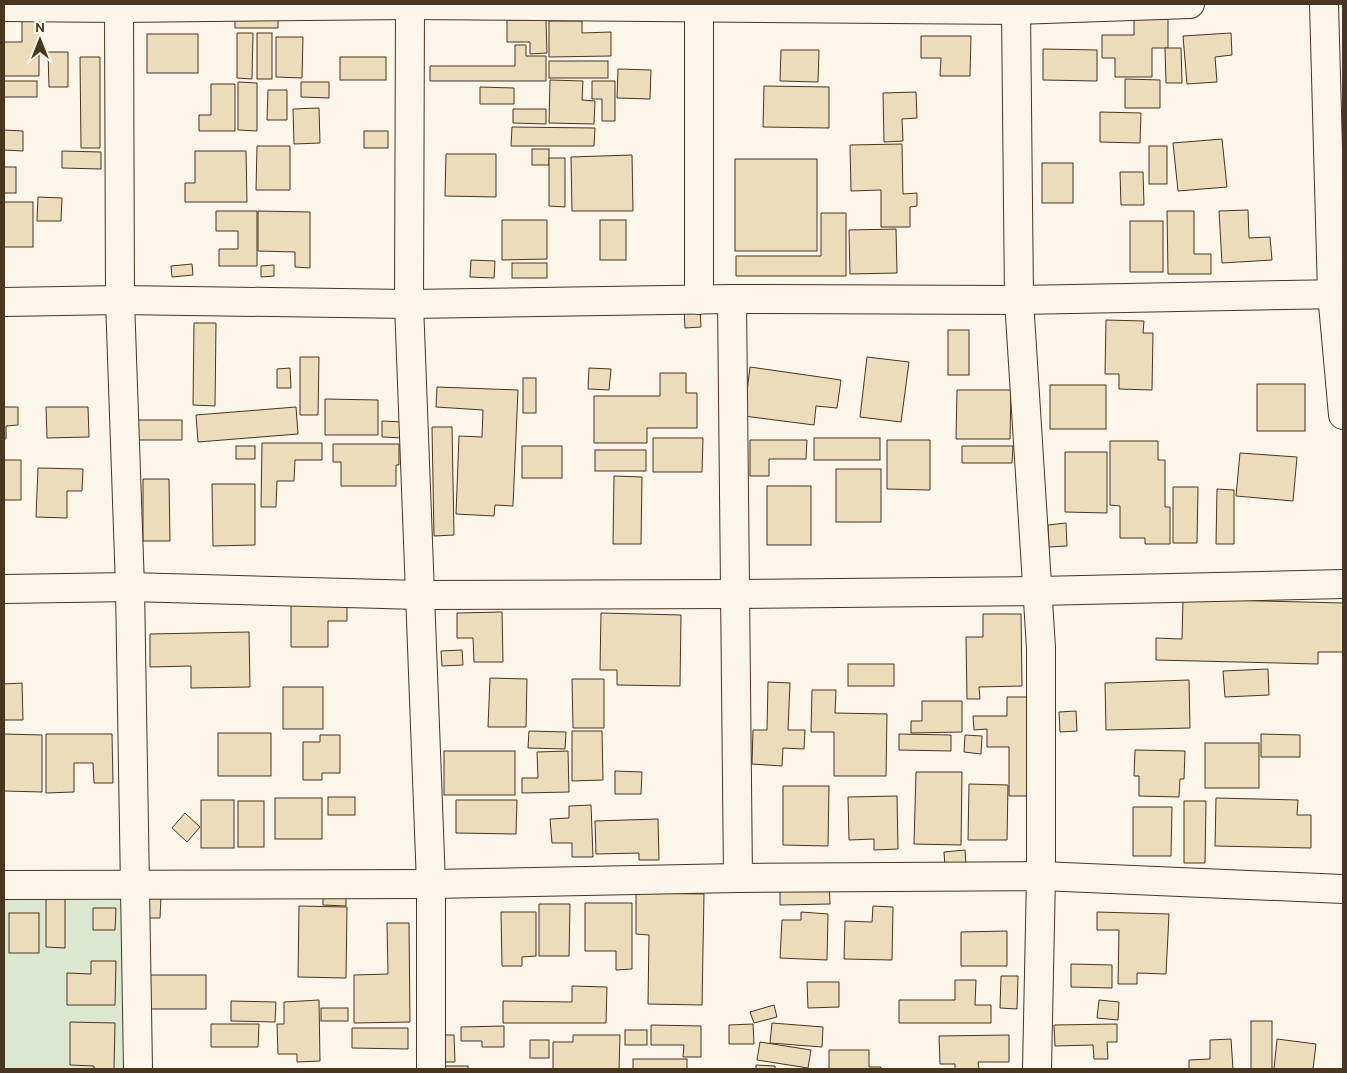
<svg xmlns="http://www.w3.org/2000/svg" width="1347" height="1073" viewBox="0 0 1347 1073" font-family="Overpass,sans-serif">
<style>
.green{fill:#dce7d0;stroke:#887966}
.building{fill:#ecdcbc;stroke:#4a3520}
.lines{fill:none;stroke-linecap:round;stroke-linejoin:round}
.minor-casing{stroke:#4a3520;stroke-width:30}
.minor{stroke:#fbf6e9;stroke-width:28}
</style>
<rect width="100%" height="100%" fill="#fbf6e9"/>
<path class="green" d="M4,890l120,5v174h-120z"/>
<g class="building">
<path d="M235,15l43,1v12h-43z"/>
<path d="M1134,19h34v29h-16v29h-37v-19h-13v-23h32z"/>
<path d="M22,20h17v56h-35v-34h18z"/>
<path d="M507,20h39l1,33 -17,1v-12h-23z"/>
<path d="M549,21h33v12l29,-1v24l-62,1z"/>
<path d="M237,33h16l-1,46 -15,-1z"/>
<rect x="257" y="33" width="15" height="46"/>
<path d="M1231,33l1,22 -17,2 2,25 -30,2 -4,-48z"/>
<rect x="147" y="34" width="51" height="39"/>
<path d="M921,36h50l-1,40h-30l1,-18h-20z"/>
<path d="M276,37h27l-1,41 -26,-1z"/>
<path d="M515,45h11v11h20v25h-116v-15h85z"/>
<path d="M1165,48h16l1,35h-16z"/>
<path d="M1043,49l54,1v31l-54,-1z"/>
<path d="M781,50h38l-1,32 -38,-1z"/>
<path d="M48,52h20v35h-19z"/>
<path d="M80,57h20v91h-19z"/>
<rect x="340" y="57" width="46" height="23"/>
<rect x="549" y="61" width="59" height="17"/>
<path d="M618,69l33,1 -1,29 -33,-1z"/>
<path d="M1125,79l35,1v28h-35z"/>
<path d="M550,80l33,1 -1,19 13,1 -1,23 -45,-1z"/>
<rect x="4" y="81" width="33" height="16"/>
<path d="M592,81h23v40h-13v-22h-10z"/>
<path d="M238,82l19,1v48l-19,-1z"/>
<path d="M301,82h28v16l-28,-1z"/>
<path d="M211,84h24v47h-36v-16h12z"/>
<path d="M764,86l65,1v41l-66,-1z"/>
<path d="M480,87l34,1v16h-34z"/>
<path d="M268,90h19v30h-20z"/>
<path d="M916,92l1,26 -15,1 1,22 -19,1 -1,-49z"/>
<path d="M319,108l1,35 -26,1 -1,-35z"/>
<path d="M513,109h33v15l-33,-1z"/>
<path d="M1100,112l41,1 -1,30 -40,-1z"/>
<path d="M512,127l83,1 -1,18h-83z"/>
<path d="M4,130l19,1v20l-19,-1z"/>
<rect x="364" y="131" width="24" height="17"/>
<path d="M1222,139l5,48 -49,4 -5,-48z"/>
<path d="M902,144l1,50 14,-1v13l-7,1v20h-29v-37l-30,1 -1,-46z"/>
<path d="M257,146h33v44h-34z"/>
<rect x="1149" y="146" width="18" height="38"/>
<rect x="532" y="149" width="17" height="16"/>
<path d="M62,151l39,1v17l-39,-1z"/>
<path d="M195,151h51l1,51h-62v-19h10z"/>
<path d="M446,154h50v43l-51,-1z"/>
<path d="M632,155l1,56h-61l-1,-54z"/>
<path d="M549,158h16v49l-16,-1z"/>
<rect x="735" y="159" width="82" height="92"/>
<rect x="1042" y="163" width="31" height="40"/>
<rect x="4" y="167" width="12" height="26"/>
<path d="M1120,172h23l1,33h-23z"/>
<path d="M38,197l24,1 -1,23h-24z"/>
<rect x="4" y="202" width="29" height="45"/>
<path d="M1248,210l1,28 21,-1 2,23 -50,3 -3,-52z"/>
<path d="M216,211h41v55h-38v-17h19v-18h-22z"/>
<path d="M258,211l52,1v56l-15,-1v-15l-37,-1z"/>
<path d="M1167,211h27v43h17v20h-43z"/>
<path d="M821,213h25v63h-110v-20h85z"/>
<path d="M502,220h45v39l-45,1z"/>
<rect x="600" y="220" width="26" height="40"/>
<rect x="1130" y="221" width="33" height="51"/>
<path d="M896,229l1,44 -47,1 -1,-44z"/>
<path d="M471,260l24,1 -1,17 -24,-1z"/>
<rect x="512" y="263" width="35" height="15"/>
<path d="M192,264l1,11 -21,2 -1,-11z"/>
<path d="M274,265v11l-13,1v-11z"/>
<path d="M684,309h16l1,18 -16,1z"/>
<path d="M1106,320l38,1 -1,12h10l-1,57 -33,-1v-15h-14z"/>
<path d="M194,323h22l-1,83 -22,-1z"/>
<rect x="948" y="330" width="21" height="45"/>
<path d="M300,357h19l-1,58h-18z"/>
<path d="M867,357l42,5 -8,60 -41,-5z"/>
<path d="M750,367l91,13 -4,28 -21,-2 -2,19 -70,-9z"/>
<path d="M290,368l1,20h-14v-19z"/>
<path d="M589,368l22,1 -2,21 -21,-1z"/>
<path d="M660,373h26v20h11v35h-50v15h-53v-47h66z"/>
<rect x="523" y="378" width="13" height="35"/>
<rect x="1257" y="384" width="48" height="47"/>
<rect x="1050" y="385" width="56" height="44"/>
<path d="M437,387l81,3 -5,116 -18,-1 -1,11 -38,-2 3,-78 23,1 1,-27 -47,-3z"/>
<path d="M957,390h54l-1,49h-54z"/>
<path d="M325,399l53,1v35h-53z"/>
<path d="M4,407h14v18l-12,1v13h-2z"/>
<path d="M46,407h42l1,30 -42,1z"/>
<path d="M296,407l2,27 -100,8 -2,-27z"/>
<rect x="130" y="420" width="52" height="20"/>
<path d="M382,421l22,1v16l-22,-1z"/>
<path d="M432,427h20l2,108 -20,1z"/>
<path d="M653,438h50l-1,34h-49z"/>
<rect x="814" y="438" width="66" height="22"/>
<path d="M750,440h57l-1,19h-37v17h-19z"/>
<path d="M887,440h43v50l-43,-1z"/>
<path d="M1110,441h48v19h7v47h5v37h-25v-6h-25v-32l-10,-1z"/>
<path d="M262,443h60v17h-27l-1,21h-17l-1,26h-15z"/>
<path d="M333,444h66v21h-3v21h-55v-24h-8z"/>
<rect x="236" y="446" width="19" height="13"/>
<rect x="522" y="446" width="40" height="32"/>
<path d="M962,446h51l-1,17h-50z"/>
<rect x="595" y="450" width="51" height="21"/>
<path d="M1065,452h42v61l-42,-1z"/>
<path d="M1240,453l57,4 -4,44 -57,-5z"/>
<rect x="4" y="460" width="17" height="40"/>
<path d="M38,468l45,1 -1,22h-15v27l-31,-1z"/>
<rect x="836" y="469" width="45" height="53"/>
<path d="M614,476l28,1 -1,67h-28z"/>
<path d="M143,479h26l1,62h-27z"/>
<path d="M212,484h43v61l-42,1z"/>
<rect x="767" y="486" width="44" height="59"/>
<path d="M1173,487h25l-1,56h-24z"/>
<path d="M1217,489l17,1v54h-18z"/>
<path d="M1066,523l1,23 -18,1 -1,-22z"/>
<path d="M1183,599l160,4v49h-25v12l-162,-4v-22l26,1z"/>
<path d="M291,603h56v18h-19v26h-37z"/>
<path d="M502,612l1,50h-29l-1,-24h-16v-25z"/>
<path d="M601,613l80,2 -1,71 -63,-1v-15h-17z"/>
<path d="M983,614h38l1,72 -43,1 1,12h-13l-1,-62h17z"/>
<path d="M249,632l1,55 -59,1v-22l-41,1v-33z"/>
<path d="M462,650l1,15 -21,1 -1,-15z"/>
<rect x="848" y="664" width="46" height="22"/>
<path d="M1268,669l1,26 -44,2 -2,-26z"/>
<path d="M490,678l37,1 -1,48h-38z"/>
<path d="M572,679h32v49h-31z"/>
<path d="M1189,680l1,48 -84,2 -1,-47z"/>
<path d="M768,682l22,1 -2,47h17l-1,19 -21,-1 -1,18 -30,-2 1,-34h14z"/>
<path d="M22,683l1,37h-19v-36z"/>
<rect x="283" y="687" width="40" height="42"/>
<path d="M812,690h24l-1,23 52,1 -1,62h-52v-44h-23z"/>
<path d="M1007,697h21v99h-19v-49h-22v-18l-13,1 -1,-14h34z"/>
<path d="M922,701h40v31l-51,1v-12h11z"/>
<path d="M1076,711l1,20 -17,1 -1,-20z"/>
<path d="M529,731l37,1 -1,17 -37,-1z"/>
<path d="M572,731h30l1,49 -31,1z"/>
<rect x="218" y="733" width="53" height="43"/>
<path d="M4,734l38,1v57l-38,-1z"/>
<path d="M46,734h66l1,49h-19l-1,-20h-19v29l-28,1z"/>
<path d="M899,734l52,1v16l-52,-1z"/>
<path d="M1261,734l39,1v22h-39z"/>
<path d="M320,735h20v38h-18v7h-19v-38h17z"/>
<path d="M965,735l17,1 -1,18 -17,-2z"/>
<rect x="1205" y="743" width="54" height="45"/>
<path d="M1135,750l50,1 -1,28h-4l-1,18 -40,-1v-20h-5z"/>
<rect x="444" y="751" width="71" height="44"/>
<path d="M568,751l1,41 -47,1v-15h16l-1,-26z"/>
<path d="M615,771l27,1 -1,22h-26z"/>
<path d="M916,772h46l-1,73 -47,-1z"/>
<path d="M969,784l39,1 -1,55h-39z"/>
<path d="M783,786h46l-1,60 -45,-1z"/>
<path d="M897,796l1,53 -24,1v-11l-25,1 -1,-43z"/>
<rect x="328" y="797" width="27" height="18"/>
<rect x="275" y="798" width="47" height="41"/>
<path d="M1216,798l82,2 -1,15h14v33l-96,-2z"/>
<rect x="201" y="800" width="33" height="48"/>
<path d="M456,800h61l-1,34 -60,-1z"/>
<rect x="238" y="801" width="26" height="46"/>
<path d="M1184,801h22l-1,62h-21z"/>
<path d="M591,805l2,52h-21v-14h-20l-2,-24 19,-1v-12z"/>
<path d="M1133,807h39l-1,49h-38z"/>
<path d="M185,813l15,14 -13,15 -15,-14z"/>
<path d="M658,819l1,41h-20v-7l-43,1 -1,-33z"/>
<path d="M965,850l1,15 -21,2 -1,-15z"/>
<path d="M829,879l1,25 -50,1v-24z"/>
<path d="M323,888h23v18l-23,-1z"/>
<path d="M636,893l68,1 -2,111 -54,-1 1,-69 -13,-1z"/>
<path d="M46,894h19v54l-19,-1z"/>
<path d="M143,897h18l-1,21h-18z"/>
<path d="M585,903h47v66l-16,1v-19h-31z"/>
<path d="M539,904h31l-1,52h-30z"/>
<path d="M299,906l48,1 -1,71 -48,-1z"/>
<path d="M873,906l20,1 -1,53 -48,-1 1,-38 27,1z"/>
<path d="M93,908h23l-1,22h-22z"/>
<path d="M501,912h35v44l-14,1v9h-20z"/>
<path d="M801,912l27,2 -1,46 -47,-2 2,-38h19z"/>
<path d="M1097,912l72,2 -3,60 -29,-1v11h-19l1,-54h-22z"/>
<rect x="9" y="913" width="30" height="40"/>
<path d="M387,923h22l1,99 -56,1v-48l34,-1z"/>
<path d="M1007,931v35h-46v-34z"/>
<path d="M91,961h25l-1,44h-48v-32l24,1z"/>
<path d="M1071,964l41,1v23l-41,-1z"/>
<rect x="149" y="975" width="57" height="34"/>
<path d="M1001,976h17l-1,33 -17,-1z"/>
<path d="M955,980h21l-1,25h16v18h-92v-23h56z"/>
<path d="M807,982h32v25l-31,1z"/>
<path d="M572,986l35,1 -1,36h-103v-22l69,1z"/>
<path d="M319,1000l1,61 -23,1v-8h-19l-1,-30h7v-22z"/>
<path d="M1099,1000l20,2 -1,18 -21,-2z"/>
<path d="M231,1001l45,1 -1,20 -44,-1z"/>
<path d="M774,1005l3,12 -23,6 -4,-11z"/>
<rect x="321" y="1008" width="27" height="13"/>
<rect x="1251" y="1021" width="21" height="48"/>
<path d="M70,1022l45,1 -1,46h-20v-3l-24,-1z"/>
<path d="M772,1023l51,4 -1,20 -52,-4z"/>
<path d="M211,1024h48l-1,23h-47z"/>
<path d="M753,1024l1,20h-25v-19z"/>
<path d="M1117,1024v18h-10l1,17h-14l-1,-14 -38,1 -1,-21z"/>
<path d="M651,1025l50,1v31h-18l1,-12h-33z"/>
<path d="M504,1026v21h-22v-6h-21v-14z"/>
<path d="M352,1028h56v21l-56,-1z"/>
<rect x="625" y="1030" width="22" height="15"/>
<path d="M440,1035h14l1,27h-15z"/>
<path d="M573,1035h47l-1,34h-66v-27h20z"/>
<path d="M1009,1035v27h-31l1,7h-24v-5h-15l-1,-28z"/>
<path d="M1231,1039l2,30h-44v-9l21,-1v-19z"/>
<path d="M1277,1039l39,5 -3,25h-39z"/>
<rect x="530" y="1040" width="19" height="18"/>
<path d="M760,1042l51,8 -3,18 -51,-8z"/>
<path d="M829,1050h40v17h12v2h-52z"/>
<rect x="633" y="1059" width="54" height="10"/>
<path d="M756,1065l19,1v3h-19z"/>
<rect x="443" y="1066" width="25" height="3"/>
</g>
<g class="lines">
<g class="minor-casing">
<g id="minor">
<path d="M119,4l1,296 10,287 8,482"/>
<path d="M410,4l-1,300 22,580v185"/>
<path d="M699,4v296"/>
<path d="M1324,4l8,289 11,122"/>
<path d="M4,7l115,1 291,-3 606,5 174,-6"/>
<path d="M1016,10l3,290 22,348v228l-4,193"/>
<path d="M732,299l6,579"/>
<path d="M4,302l116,-2 289,4 323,-5 287,1 324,-6"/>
<path d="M4,589l126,-2 289,8 317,-1 302,-3 305,-7"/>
<path d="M4,885l427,-1 307,-6 303,-2 302,13"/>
</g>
</g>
<use href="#minor" class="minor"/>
</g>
<rect width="1347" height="1073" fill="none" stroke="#4a3520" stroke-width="10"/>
<g transform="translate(40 40)" stroke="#fbf6e9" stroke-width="4" paint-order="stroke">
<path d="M0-4L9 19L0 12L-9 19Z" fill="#4a3520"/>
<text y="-8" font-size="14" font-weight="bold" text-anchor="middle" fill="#4a3520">N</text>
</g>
</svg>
